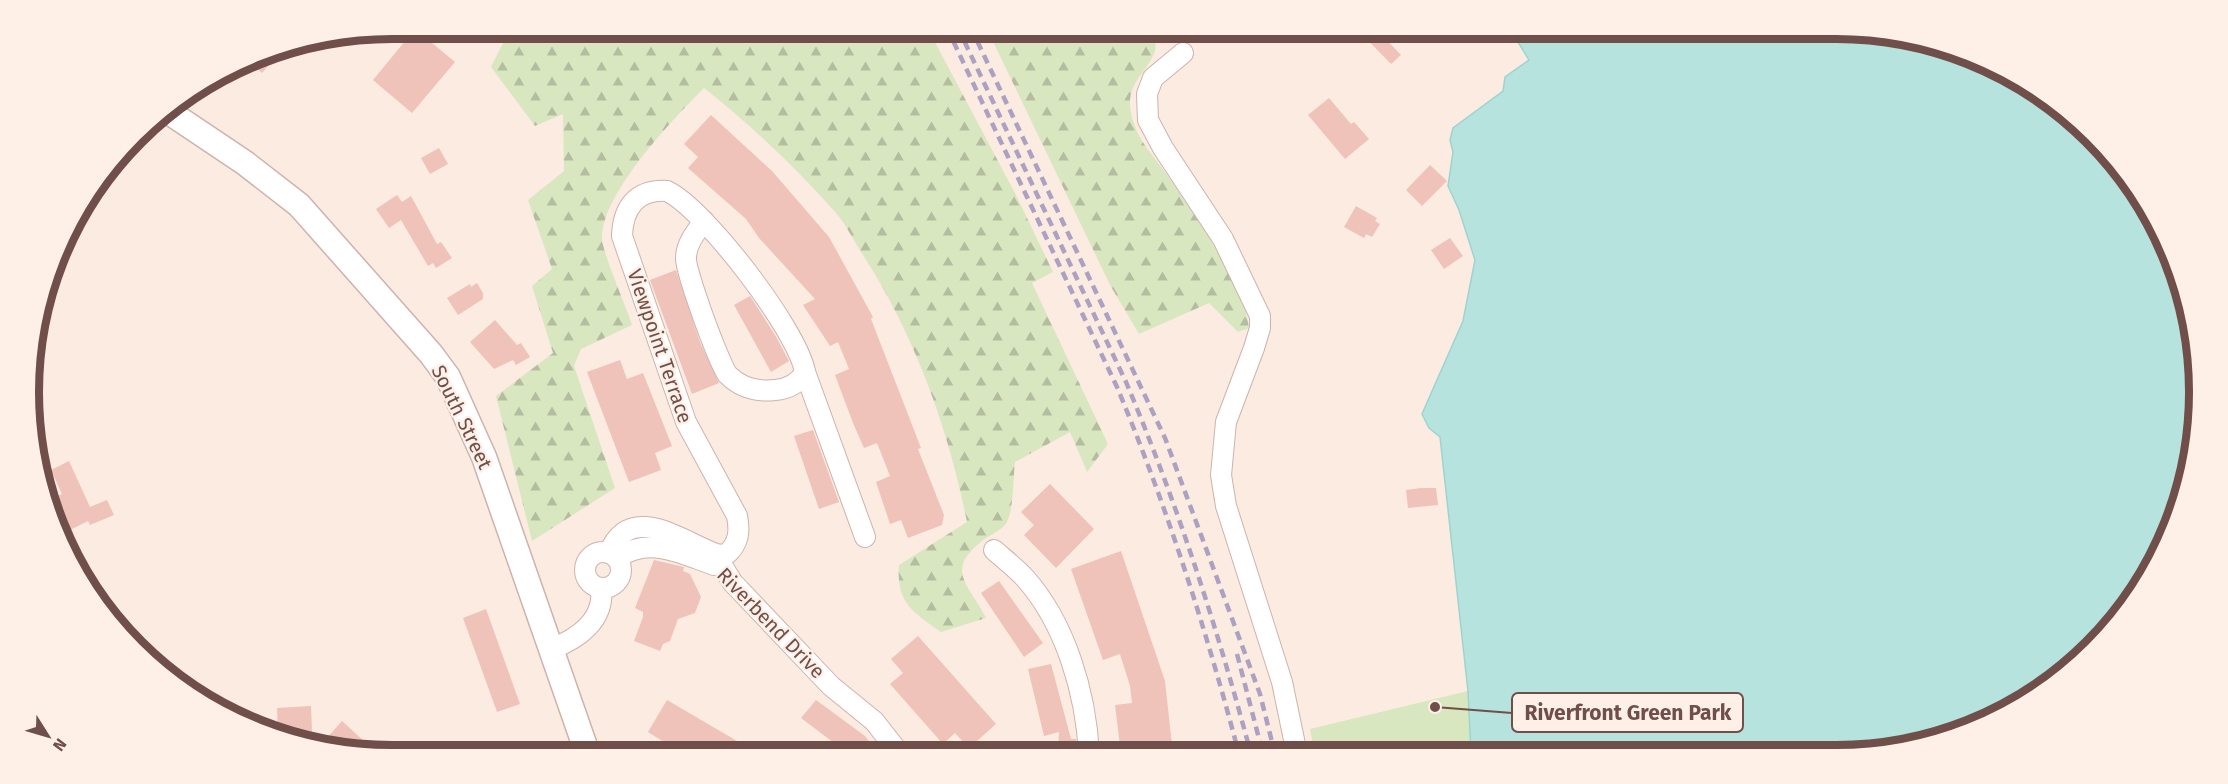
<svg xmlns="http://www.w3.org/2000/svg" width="2228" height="784" viewBox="0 0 2228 784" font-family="'Fira Sans',sans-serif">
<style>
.forest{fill:url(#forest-firs)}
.park{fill:#d9e7c1}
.water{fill:#b7e3df;stroke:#9ed4d0;stroke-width:1.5}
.building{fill:#efc3ba}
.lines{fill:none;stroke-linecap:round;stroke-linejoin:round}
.minor-casing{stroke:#cdb3ab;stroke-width:22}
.tertiary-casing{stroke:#cdb3ab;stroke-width:27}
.minor{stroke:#fff;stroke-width:20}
.tertiary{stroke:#fff;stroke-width:24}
.rail{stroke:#aca1c3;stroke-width:4.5;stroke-dasharray:9 6;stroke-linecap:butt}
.labels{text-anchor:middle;stroke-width:4.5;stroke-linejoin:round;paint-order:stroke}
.street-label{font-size:20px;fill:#704e49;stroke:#fef0e7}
.rim{fill:none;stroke:#704e49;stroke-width:8}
.leader{fill:none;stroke:#704e49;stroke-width:2}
.callout-dot{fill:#704e49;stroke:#fef0e7;stroke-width:2}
.callout{fill:#fef0e7;stroke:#704e49;stroke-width:2}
.callout-label{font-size:21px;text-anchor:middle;font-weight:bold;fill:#704e49}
</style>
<defs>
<pattern id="forest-firs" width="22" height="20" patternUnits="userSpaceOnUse" patternTransform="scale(1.5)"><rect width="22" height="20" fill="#d9e7c1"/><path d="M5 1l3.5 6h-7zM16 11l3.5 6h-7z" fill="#b4bd9f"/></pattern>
</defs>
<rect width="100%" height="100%" fill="#fbebe1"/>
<g class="forest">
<path d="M510,29h418l88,166 37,77 -21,11 76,161 -21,28 -17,-40 -55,30c-2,16 -1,52 -10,63 -5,6 -17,11 -23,16 -38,30 -13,43 4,77l-45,14c-28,-20 -45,-29 -42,-67l68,-43c-19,-95 -53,-189 -106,-270 -8,-13 -15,-27 -25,-39 -40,-45 -85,-88 -132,-125 -31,31 -102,105 -102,150 0,14 25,70 30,87l-51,24 -7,17 41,122 -83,53 -36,-145 57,-43 -21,-67 20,-17 -24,-69 36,-29 -1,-57 -28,12 -44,-59z"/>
<path d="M987,29h167c0,6 3,16 1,22 -8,23 -30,32 -24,62 6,27 19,38 34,59 26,38 79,110 84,156l-11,4 -29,-29 -70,31 -29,-49z"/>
</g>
<path class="park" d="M1468,691l3,62 -161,1 -2,-7 4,-7 -2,-11z"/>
<path class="water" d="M1836,28l94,13 127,62 94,107 45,134 -9,142 -36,88 -75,91 -80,53 -112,34 -413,1 -3,-62 -28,-254 -11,-9 -7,-14 41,-93 12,-61 -16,-50 -11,-24 5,-34 -3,-12 3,-12 50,-37 2,-14 24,-17 -19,-31z"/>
<g class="building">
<path d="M1356,28h19l26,27 -10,9z"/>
<path d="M415,29l40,33 -43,51 -39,-33z"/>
<path d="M282,50l-20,23 -15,-13 6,-4z"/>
<path d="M1329,98l22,26 3,-2 15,17 -24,20 -37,-44z"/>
<path d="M711,115l61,56 57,66 44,80 -2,2 50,129 -3,1 26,66 -2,10 -34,13 -7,-18 -11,4 -14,-42 14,-6 -13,-33 -13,5 -11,-25 -18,-48 14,-6 -11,-27 -8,4 -27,-41 12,-6 -56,-61 -13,-19 -58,-51 10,-11 -14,-13z"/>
<path d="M439,148l9,16 -18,10 -9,-16z"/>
<path d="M1430,165l17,16 -25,25 -16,-16z"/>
<path d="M397,195l5,7 9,-6 26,48 4,-2 11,16 -16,10 -3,-5 -5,3 -27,-46 -12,8 -13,-19z"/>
<path d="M1356,206l21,12 -2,3 5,3 -8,13 -6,-3 -2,4 -20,-11z"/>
<path d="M1450,238l13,18 -19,13 -13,-19z"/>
<path d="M676,270l24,72 19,41 -27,11 -42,-114z"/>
<path d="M477,283l6,10v6l-25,16 -11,-17 23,-14 1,3z"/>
<path d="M750,296l25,39 14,26 -18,11 -37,-67z"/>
<path d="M495,320l22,25 4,-2 9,14 -14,8 -3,-5 -19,9 -24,-27z"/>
<path d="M620,360l7,19 16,-6 29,73 -17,7 6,17 -32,12 -42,-110z"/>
<path d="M813,430l26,72 -20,7 -25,-73z"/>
<path d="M69,461l21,46 17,-7 7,15 -24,10 -2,-4 -20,10 -15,-33 9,-4 -11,-24z"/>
<path d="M1050,484l44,45 -38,39 -32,-33 10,-10 -13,-13z"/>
<path d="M1421,488h15l2,17 -30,3 -2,-18z"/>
<path d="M1121,551l44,130 8,73h-52l-6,-49 17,-2 -2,-17 -10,-32 -17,6 -32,-91z"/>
<path d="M654,560l30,7 -1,4 7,3 11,23 -6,16 -17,6 -8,22 -7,3 -3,7 -26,-10 9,-24v-5l-8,-4z"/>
<path d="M999,581l44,62 -19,14 -43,-64z"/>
<path d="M486,609l34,95 -23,8 -34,-94z"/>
<path d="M918,636l78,88 -27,24 -14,-15 -12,11 -53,-60 13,-11 -12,-14z"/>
<path d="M1051,664l20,75h5l1,15h-19l1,-22 -15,4 -16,-67z"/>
<path d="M667,700l94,55h-104l7,-13 -16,-10z"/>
<path d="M816,700l49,36 13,18 -28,1 -49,-37z"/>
<path d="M311,706l1,26 -34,2 -1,-26z"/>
<path d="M342,721l36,33 -42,-6 -10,-9z"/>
</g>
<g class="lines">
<g class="minor-casing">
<g id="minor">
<path d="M1183,53l-30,25 -6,16 1,26 15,28 60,91 37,77v12l-6,20 -28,74 -5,53 5,31 56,176 15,72"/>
<path d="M704,221c-8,11 -18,23 -18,37 -1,13 34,108 42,117 13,13 30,17 47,15 13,-1 24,-7 30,-18 -7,-41 -100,-163 -138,-181 -30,-2 -44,16 -45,45l64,186 51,94c3,15 2,27 -10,38l-8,1"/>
<path d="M805,372l60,165"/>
<path d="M994,550c10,9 22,18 31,28 41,46 61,116 64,176"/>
<circle cx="603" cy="570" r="18"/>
<path d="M609,553c22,-54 76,-9 110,2l4,12 10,16 98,103 43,35 26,33"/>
<path d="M617,558c33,-22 63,-5 97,7"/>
<path d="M551,649c27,-10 54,-29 50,-61"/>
</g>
</g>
<g class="tertiary-casing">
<path id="tertiary" d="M166,110l79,53 54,42 132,149 17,23 36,80 104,298"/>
</g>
<use href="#minor" class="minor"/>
<use href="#tertiary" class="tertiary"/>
<g class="rail">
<path d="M947,28l170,359c50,120 89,242 122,367"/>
<path d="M958,28l168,354c51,121 91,245 125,372"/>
<path d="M971,28l194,410 95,256 15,60"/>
<path d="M1237,654l26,100"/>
</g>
</g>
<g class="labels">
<g class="street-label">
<text transform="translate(660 346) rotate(71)" y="7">Viewpoint Terrace</text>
<text transform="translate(462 417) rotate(64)" y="7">South Street</text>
<text transform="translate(771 623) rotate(46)" y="7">Riverbend Drive</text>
</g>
</g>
<path d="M0 0H2228V784H0ZM392 39H1836A353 353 0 0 1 2189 392V392A353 353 0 0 1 1836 745H392A353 353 0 0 1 39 392V392A353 353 0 0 1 392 39Z" fill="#fef0e7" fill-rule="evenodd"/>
<path class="rim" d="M392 39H1836A353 353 0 0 1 2189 392V392A353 353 0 0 1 1836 745H392A353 353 0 0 1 39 392V392A353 353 0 0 1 392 39Z"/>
<path class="leader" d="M1435 707L1512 713"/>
<circle class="callout-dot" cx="1435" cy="707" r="6"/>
<rect class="callout" x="1512" y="693" width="231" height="39" rx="6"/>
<g class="callout-label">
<text x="1628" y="720">Riverfront Green Park</text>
</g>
<g transform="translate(48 736) rotate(127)" stroke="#fef0e7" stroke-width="4.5" paint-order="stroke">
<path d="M0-4.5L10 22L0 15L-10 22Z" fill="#704e49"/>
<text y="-9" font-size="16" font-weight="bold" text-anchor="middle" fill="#704e49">N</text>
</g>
</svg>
